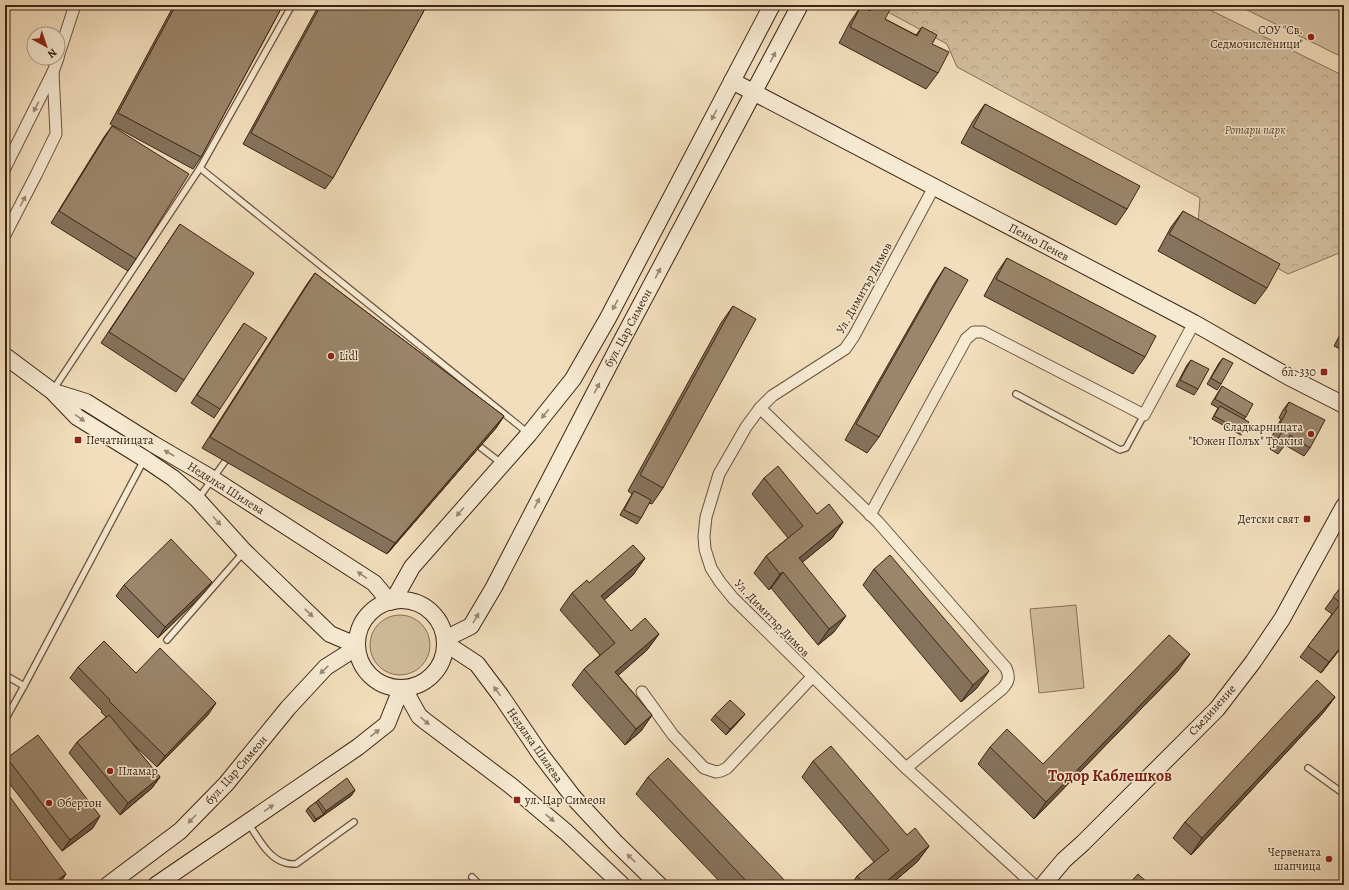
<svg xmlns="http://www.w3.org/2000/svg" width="1349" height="890" viewBox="0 0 1349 890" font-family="Alegreya,serif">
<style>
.green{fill:#d3be9f;stroke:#887159}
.park{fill:url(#park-crowns);stroke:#887159}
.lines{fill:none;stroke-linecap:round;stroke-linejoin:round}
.lane-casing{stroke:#6a523d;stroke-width:8}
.street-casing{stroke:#6a523d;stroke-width:13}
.secondary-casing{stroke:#3c2413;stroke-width:18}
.lane{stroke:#f7ead3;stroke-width:5.5}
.street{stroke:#f7ead3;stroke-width:11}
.secondary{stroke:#f7ead3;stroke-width:16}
.wall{fill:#85725c;stroke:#3c2413}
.shaded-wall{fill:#6c5d4b;stroke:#3c2413}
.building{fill:#9b856b;stroke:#3c2413}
.oneway{fill:#9a8773}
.poi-dot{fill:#8f2418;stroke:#f7ead3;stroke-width:1.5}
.labels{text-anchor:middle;stroke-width:3;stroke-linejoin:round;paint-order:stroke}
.poi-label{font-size:12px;fill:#3c2413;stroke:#f7ead3;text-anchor:end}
.park-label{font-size:12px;font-style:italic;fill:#624a36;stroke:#f7ead3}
.street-label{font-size:12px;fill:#3c2413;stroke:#f7ead3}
.district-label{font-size:16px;font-weight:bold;fill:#7a1f14;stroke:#f7ead3}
</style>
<defs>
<pattern id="park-crowns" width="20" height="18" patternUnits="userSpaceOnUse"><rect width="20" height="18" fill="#d3be9f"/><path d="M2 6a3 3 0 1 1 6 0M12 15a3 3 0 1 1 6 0" fill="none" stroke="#b6a388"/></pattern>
</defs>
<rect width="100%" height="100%" fill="#f2debc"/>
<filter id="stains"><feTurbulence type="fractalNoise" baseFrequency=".005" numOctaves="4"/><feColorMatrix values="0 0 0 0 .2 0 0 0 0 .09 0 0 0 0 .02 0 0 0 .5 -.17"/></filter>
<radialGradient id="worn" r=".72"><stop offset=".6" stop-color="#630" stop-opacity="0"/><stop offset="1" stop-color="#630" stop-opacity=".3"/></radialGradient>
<g class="green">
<path d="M1237,5h107v53z"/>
<path d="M1076,605l8,83 -45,5 -9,-84z"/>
<circle cx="400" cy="645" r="30"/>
</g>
<path class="park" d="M875,5h325l144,71v175l-56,23 -90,-50 2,-26 -243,-131 -10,-23z"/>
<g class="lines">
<g class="lane-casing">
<g id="lane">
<path d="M200,168l328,265"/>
<path d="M53,390l147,-222 92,-163"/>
<path d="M1016,394l104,56 6,-2 18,-33"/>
<path d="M475,443l26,20"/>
<path d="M198,499l31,-43"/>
<path d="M167,640l76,-87"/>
<path d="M5,675l19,11"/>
<path d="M5,720l19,-34 120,-226"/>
<path d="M1308,768l36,26"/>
<path d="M248,823c10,14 20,36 38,40 3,1 6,1 10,1l58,-42"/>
<path d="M472,877l8,8"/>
</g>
</g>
<g class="street-casing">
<g id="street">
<path d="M58,57l17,-52"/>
<path d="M5,168l48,-96 5,-14"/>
<path d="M934,187l-80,149 -9,13 -73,47 -12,12 -14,19 -27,47 -13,43 -2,19 1,13 6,19 9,14 13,16 173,170 128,117"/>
<path d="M5,235l31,-60 20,-41 -3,-62"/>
<path d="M760,408l118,114 128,146c4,9 3,14 -4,21l-96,79"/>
<path d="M870,515l96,-176 8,-7h9l161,83 50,-92"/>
<path d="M642,692l31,43 31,33 12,4 5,-1 6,-3 85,-91"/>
</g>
</g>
<g class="secondary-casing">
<g id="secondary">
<path d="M732,81l462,242 95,54 55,28"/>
<path d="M5,356l47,35 25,26 68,42 28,19 24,21 47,52 86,83 26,11"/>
<path d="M54,392l32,10 67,42 60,35 161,104 16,19"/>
<circle cx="401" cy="644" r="44"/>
<path d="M393,601l19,-34 117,-133 44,-55 35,-61 164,-313"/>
<path d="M445,639l26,-13 23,-39 127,-245 179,-337"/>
<path d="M445,643l32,21 24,32 40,59 33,43 41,44 44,43"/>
<path d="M404,689l15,27 6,5 85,64 56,47 56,53"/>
<path d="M108,885l72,-54 46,-47 62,-76 38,-41 30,-19"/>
<path d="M156,885l202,-138 29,-23 14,-35"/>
<path d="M1043,885l21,-25 19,-17 134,-134 36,-47 29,-43 62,-113"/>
</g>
</g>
<use href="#lane" class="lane"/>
<use href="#street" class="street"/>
<use href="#secondary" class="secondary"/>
</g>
<g class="wall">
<path d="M174,5h109l-82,152 -8,12 -83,-45z"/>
<path d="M319,5h108l-94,173 -8,11 -82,-45z"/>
<path d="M872,5h13v14l31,16 6,-8 10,17 6,29 -12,16 -87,-46 11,-21 11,-16 8,4z"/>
<path d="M985,104l142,105 -11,16 -155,-82 12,-22z"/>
<path d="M112,126l24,133 -8,12 -77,-48 53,-86z"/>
<path d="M1183,211l84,77 -12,16 -97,-53 13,-24z"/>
<path d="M180,224l4,156 -8,12 -75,-49z"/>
<path d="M1007,258l138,99 -12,17 -149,-78 12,-22z"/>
<path d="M945,267l-66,170 -12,16 -22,-13 89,-156z"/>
<path d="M315,273l189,143 -8,12 -109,126 -185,-106 105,-164z"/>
<path d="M733,306l-70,182 -11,16 -3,-1 -8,15 -4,6 -17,-9 12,-21 -4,-3 93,-168z"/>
<path d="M244,323l-24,86 -6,9 -23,-15z"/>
<path d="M1344,327v24l-10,-5z"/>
<path d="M1223,358l-2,26 -4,6 -10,-6 12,-21z"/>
<path d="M1191,360l7,29 -4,6 -18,-9 11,-21z"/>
<path d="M1222,386l24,31 -2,2 -1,13 -2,3 -29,-16 6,-11 -7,-4z"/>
<path d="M1289,402l21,46 -6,8 -19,-11 -7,9 -8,-5 6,-9 -5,-2 10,-19 -2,-1 4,-8z"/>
<path d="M764,478l53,36 26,8 -11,16 -30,24 32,70 -16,13 -47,-57 -2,2 -15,-17 12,-17 22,-18 -36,-44z"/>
<path d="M1344,557v11l-5,-4z"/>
<path d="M645,558l-12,17 -29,25 27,31 28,3 -12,16 -29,25 34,40 -11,16 -16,14 -53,-60 12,-16 16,-14 -40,-45 12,-17 17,-10z"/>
<path d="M874,569l103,119 -16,14 -98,-117z"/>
<path d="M1344,583v61l-23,29 -21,-16 32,-43 -7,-5z"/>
<path d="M124,585l80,8 -46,45 -42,-42z"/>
<path d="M78,667l58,6 72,42 -51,52 -29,-28 32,38 -8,11 -32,27 -51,-62 8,-11 29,-25 -5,-5 1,-1 -32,-33z"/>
<path d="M1178,671l-144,148 -56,-55 12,-17 53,17z"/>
<path d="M1335,697l-12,16 -132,142 -18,-17 12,-16z"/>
<path d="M745,714l-5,6 -14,15 -15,-15 4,-5z"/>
<path d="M7,758l86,70 -31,23 -57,-73v-17z"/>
<path d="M813,761l94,74 22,11 -12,16 -27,23h-39l6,-9 17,-14 -72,-85z"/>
<path d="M648,777l141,108h-66l-87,-91z"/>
<path d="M355,790l-4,6 -37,26 -8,-11 2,-3 8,-6 2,-2z"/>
</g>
<g class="shaded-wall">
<path d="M504,416l-8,12 -109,126 8,-11z"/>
<path d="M843,522l-11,16 -45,37 12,-17z"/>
<path d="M645,558l-12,17 -44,38 12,-17z"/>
<path d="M783,572l-12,16 -2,2 11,-16z"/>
<path d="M212,582l-8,11 -46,45 7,-11z"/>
<path d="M846,616l-12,16 -16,13 11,-16z"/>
<path d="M659,634l-12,16 -43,38 11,-16z"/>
<path d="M1344,643v1l-23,29 8,-11z"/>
<path d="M1190,654l-12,17 -144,148 12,-17z"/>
<path d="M989,671l-12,17 -16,14 12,-17z"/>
<path d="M1335,697l-12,16 -132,142 11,-17z"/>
<path d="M216,703l-8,12 -51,52 8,-11z"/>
<path d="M745,714l-5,6 -14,15 4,-6z"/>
<path d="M652,715l-11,16 -16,14 11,-16z"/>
<path d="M160,777l-8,11 -32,27 8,-12z"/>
<path d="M355,790l-4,6 -37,26 2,-3 8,-5 2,-3z"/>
<path d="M100,816l-7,12 -31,23 8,-11z"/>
<path d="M929,846l-12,16 -27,23h-8z"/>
<path d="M66,874l-7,11h-8z"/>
</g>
<g class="building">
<path d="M5,5l6,3 -6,11z"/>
<path d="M176,5h107l-82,152 -83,-44z"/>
<path d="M321,5h106l-94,173 -82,-45z"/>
<path d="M873,5h12l6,3 -6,11 32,17 5,-9 15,8 -5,9 17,8 -11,21 -88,-46 11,-21 9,5z"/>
<path d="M985,104l155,82 -13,23 -154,-82z"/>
<path d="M112,126l77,48 -53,85 -77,-48z"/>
<path d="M1183,211l97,53 -13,24 -98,-54z"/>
<path d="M180,224l74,49 -70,107 -75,-48z"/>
<path d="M1007,258l149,78 -11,21 -149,-78z"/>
<path d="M945,267l23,13 -89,157 -23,-13z"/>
<path d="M315,273l189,143 -109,127 -185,-106z"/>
<path d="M733,306l23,13 -93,169 -23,-13z"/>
<path d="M244,323l23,15 -47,71 -23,-14z"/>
<path d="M1223,358l10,5 -12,21 -10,-6z"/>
<path d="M1191,360l18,9 -11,20 -18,-9z"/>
<path d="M1222,386l31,18 -7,13 -31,-18z"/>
<path d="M1289,402l36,18 -15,28 -20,-13 -6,10 -7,-4 5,-10 -5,-2 10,-18 -2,-1z"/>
<path d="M1220,406l29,16 -6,10 -29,-16z"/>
<path d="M778,466l39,48 12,-10 14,18 -44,36 47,58 -17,13 -46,-57 -3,2 -14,-18 37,-30 -39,-48z"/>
<path d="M634,491l17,9 -10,18 -17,-8z"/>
<path d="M171,539l41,43 -47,45 -41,-42z"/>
<path d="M633,545l12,13 -44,38 30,35 14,-13 14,16 -44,38 37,43 -16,14 -52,-60 31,-26 -43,-50 15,-13 2,3z"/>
<path d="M890,555l99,116 -16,14 -99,-116z"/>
<path d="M1344,583v60l-15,19 -21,-16 33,-43 -8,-6z"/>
<path d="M1169,635l21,19 -144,148 -56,-55 17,-18 36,35z"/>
<path d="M104,641l32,32 24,-25 56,55 -51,53 -56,-55 1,-1 -32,-33z"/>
<path d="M1317,680l18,17 -133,141 -17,-16z"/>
<path d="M730,700l15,14 -15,15 -15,-14z"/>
<path d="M109,715l51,62 -32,26 -51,-61z"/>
<path d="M38,735l62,81 -30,24 -63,-82z"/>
<path d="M831,746l76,89 8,-7 14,18 -47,39h-17l-8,-9 32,-26 -76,-89z"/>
<path d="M668,758l121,127h-39l-102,-108z"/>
<path d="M347,778l8,12 -29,21 -8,-11z"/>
<path d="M5,790l61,84 -15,11h-28l-1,-2 -2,2h-15z"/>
<path d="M316,802l8,12 -8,5 -8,-11z"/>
<path d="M1138,874l12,11h-22z"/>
</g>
<defs><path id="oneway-solid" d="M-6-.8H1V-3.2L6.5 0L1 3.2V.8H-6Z"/></defs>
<g class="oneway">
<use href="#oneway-solid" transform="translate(773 57) rotate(-62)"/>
<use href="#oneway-solid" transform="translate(36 107) rotate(117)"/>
<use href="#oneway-solid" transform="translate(714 115) rotate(118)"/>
<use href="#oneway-solid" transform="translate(23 201) rotate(-62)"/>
<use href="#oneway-solid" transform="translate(658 273) rotate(-62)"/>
<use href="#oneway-solid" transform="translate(615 305) rotate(118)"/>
<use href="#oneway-solid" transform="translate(597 388) rotate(-62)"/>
<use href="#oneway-solid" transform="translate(545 414) rotate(129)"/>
<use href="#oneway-solid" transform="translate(80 418) rotate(35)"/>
<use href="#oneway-solid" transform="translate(169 453) rotate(-150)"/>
<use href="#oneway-solid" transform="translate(537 503) rotate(-63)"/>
<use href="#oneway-solid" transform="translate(460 512) rotate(131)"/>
<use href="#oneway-solid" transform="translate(217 521) rotate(48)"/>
<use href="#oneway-solid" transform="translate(362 575) rotate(-146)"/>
<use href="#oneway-solid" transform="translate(309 613) rotate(44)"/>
<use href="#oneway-solid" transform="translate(476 618) rotate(-60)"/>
<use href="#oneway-solid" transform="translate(324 670) rotate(137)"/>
<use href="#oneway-solid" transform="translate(497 691) rotate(-126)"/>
<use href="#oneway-solid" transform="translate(425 721) rotate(40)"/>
<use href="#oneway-solid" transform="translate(375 733) rotate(-38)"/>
<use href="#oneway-solid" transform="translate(269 808) rotate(-34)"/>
<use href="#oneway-solid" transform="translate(550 818) rotate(41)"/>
<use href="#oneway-solid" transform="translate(192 819) rotate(134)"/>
<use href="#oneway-solid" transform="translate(631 858) rotate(-136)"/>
</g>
<g class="poi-dot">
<circle cx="1311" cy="37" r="4"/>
<circle cx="331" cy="356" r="4"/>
<rect x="1320" y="368" width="8" height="8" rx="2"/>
<circle cx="1311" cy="434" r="4"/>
<rect x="74" y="436" width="8" height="8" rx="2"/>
<rect x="1303" y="515" width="8" height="8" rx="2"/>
<circle cx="110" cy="771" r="4"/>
<rect x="513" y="796" width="8" height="8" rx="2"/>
<circle cx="49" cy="803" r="4"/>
<circle cx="1329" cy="859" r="4"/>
</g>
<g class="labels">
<g class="poi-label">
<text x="1303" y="34">СОУ "Св.<tspan x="1303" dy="14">Седмочисленици"</tspan></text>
<text x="339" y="360" text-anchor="start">Lidl</text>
<text x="1316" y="376">бл. 330</text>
<text x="1303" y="431">Сладкарницата<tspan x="1303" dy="14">"Южен Полъх" Тракия</tspan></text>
<text x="86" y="444" text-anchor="start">Печатницата</text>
<text x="1299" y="523">Детски свят</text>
<text x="118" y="775" text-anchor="start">Пламар</text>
<text x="525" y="804" text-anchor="start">ул. Цар Симеон</text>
<text x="57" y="807" text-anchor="start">Обертон</text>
<text x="1321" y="856">Червената<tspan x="1321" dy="14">шапчица</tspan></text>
</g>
<g class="park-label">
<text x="1255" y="134">Ротари парк</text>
</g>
<g class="street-label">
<text transform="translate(1039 242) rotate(28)" y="4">Пеньо Пенев</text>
<text transform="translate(864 288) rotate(-61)" y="4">Ул. Димитър Димов</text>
<text transform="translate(628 328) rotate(-62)" y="4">бул. Цар Симеон</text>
<text transform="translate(226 488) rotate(32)" y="4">Недялка Шилева</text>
<text transform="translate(772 618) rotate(46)" y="4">Ул. Димитър Димов</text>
<text transform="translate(1212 710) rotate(-48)" y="4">Съединение</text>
<text transform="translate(535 745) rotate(55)" y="4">Недялка Шилева</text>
<text transform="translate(236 770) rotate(-49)" y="4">бул. Цар Симеон</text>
</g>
<g class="district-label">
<text x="1110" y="781">Тодор Каблешков</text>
</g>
</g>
<rect width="1349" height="890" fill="none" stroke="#f2debc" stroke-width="20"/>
<rect x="6" y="6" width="1337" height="878" fill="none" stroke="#3c2413" stroke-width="2"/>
<rect x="10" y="10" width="1329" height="870" fill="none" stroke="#3c2413"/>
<g transform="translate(46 46) rotate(140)"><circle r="19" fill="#f7ead3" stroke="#ac9b86"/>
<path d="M0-3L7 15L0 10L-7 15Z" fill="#8f2418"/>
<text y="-6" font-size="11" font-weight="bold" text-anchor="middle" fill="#3c2413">N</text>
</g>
<rect width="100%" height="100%" filter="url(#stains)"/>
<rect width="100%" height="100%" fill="url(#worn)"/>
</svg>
